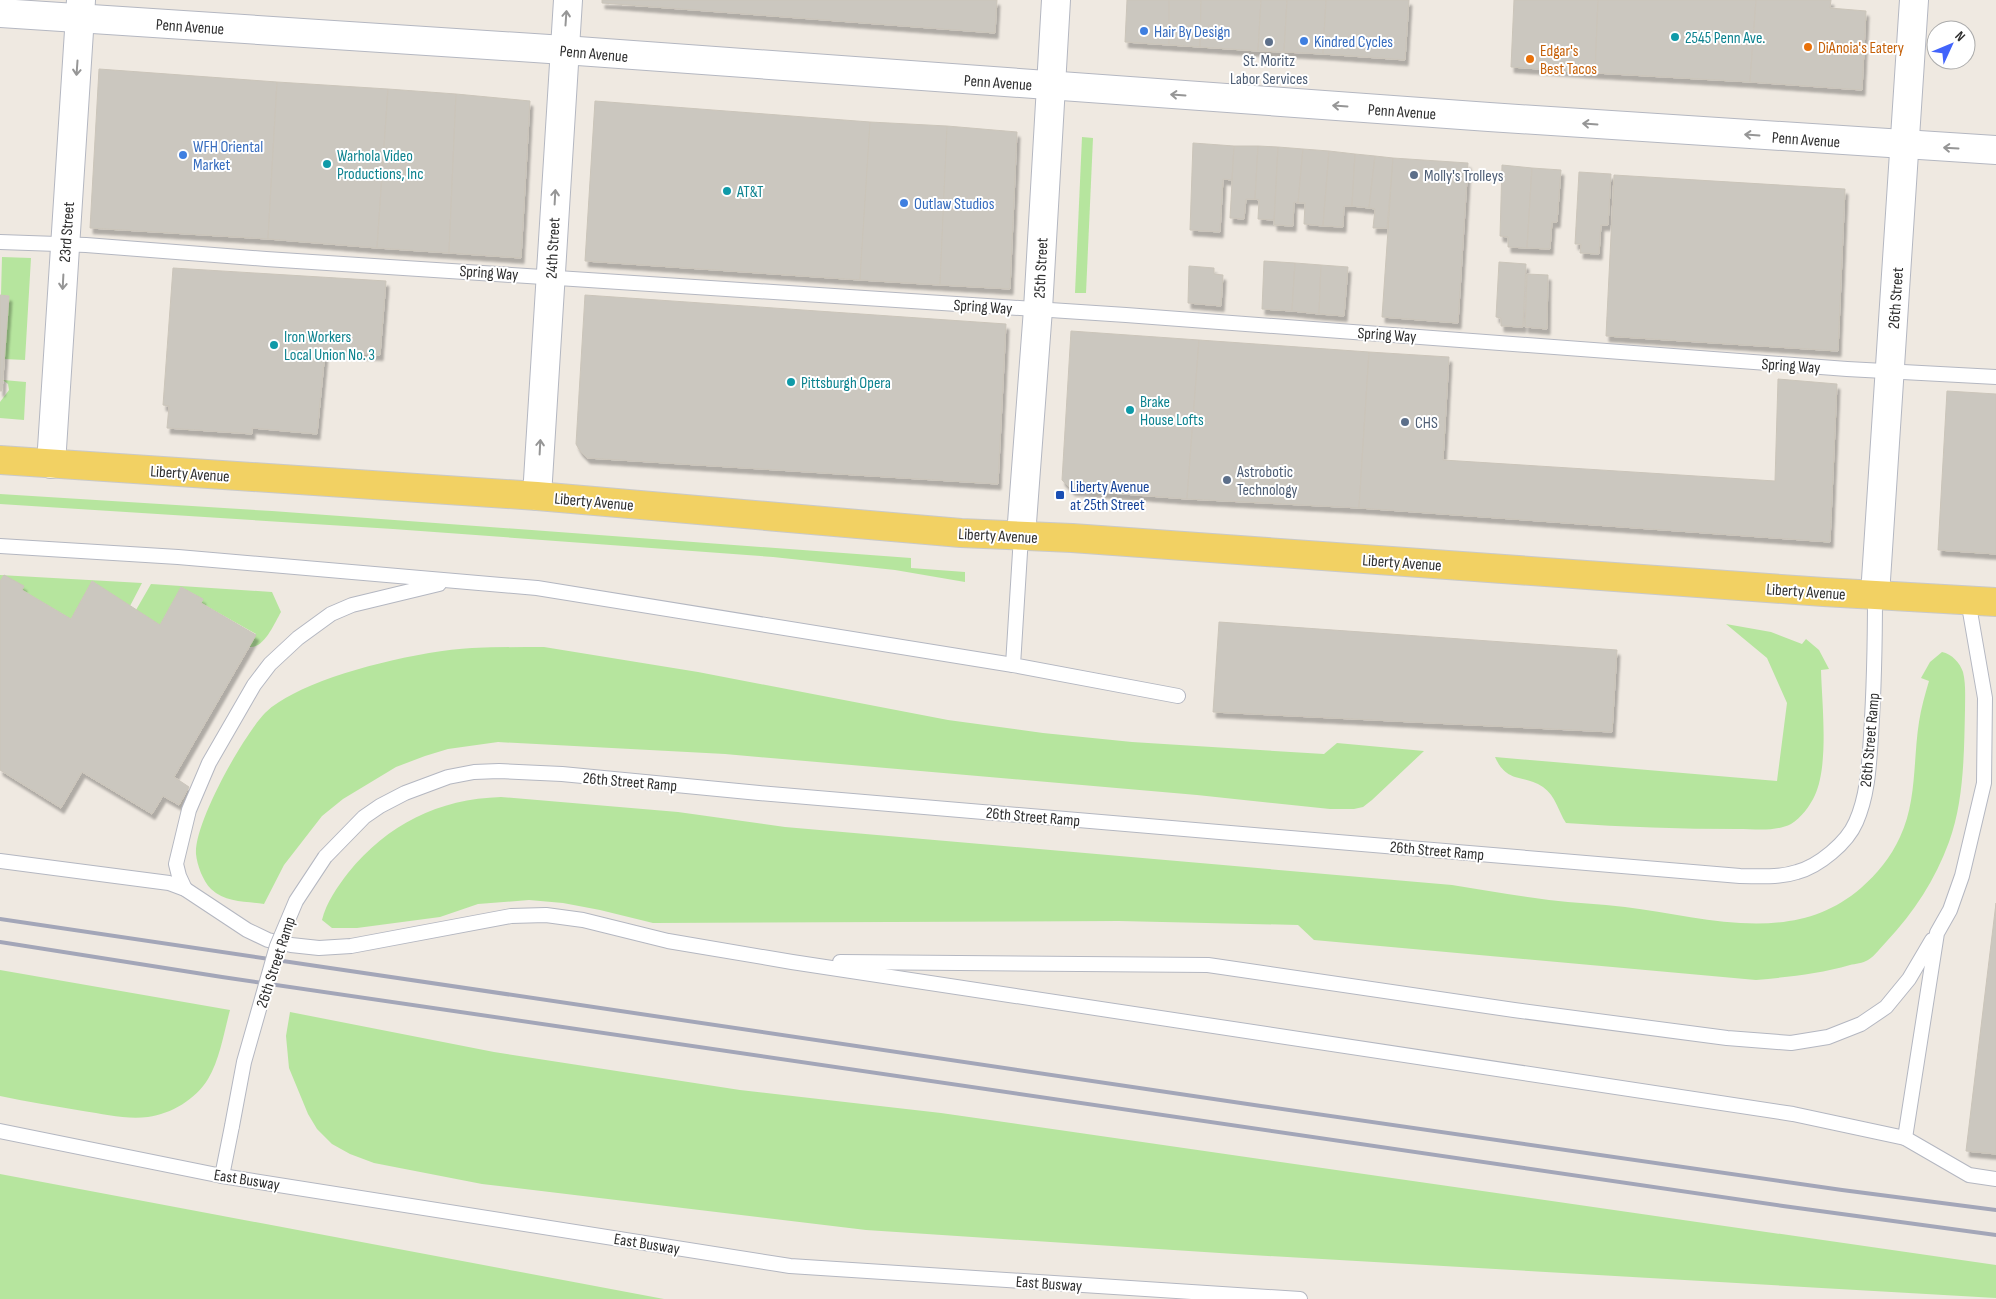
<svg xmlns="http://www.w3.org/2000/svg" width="1996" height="1299" viewBox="0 0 1996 1299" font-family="'Sofia Sans Condensed',sans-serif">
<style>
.green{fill:#b6e59e}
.building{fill:#cbc7bf;stroke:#cbc5ba;filter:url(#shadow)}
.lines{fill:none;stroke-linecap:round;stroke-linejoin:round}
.service-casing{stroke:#b4b7c1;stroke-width:16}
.minor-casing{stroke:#b4b7c1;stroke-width:30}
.tertiary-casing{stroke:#b4b7c1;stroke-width:30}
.primary-casing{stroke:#c9c9c9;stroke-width:30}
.service{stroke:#fff;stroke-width:14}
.minor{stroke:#fff;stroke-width:28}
.tertiary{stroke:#fff;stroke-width:28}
.primary{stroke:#f2d163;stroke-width:28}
.rail{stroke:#a3a6b8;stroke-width:4}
.service-bridge-casing{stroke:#b4b7c1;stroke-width:16;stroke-linecap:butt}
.service-bridge{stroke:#fff;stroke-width:14}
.oneway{stroke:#969696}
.shop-dot{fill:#3f7fe0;stroke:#fff;stroke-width:2}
.culture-dot{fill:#0f9aa8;stroke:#fff;stroke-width:2}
.service-dot{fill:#5c6f8a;stroke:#fff;stroke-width:2}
.food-dot{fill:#e8710a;stroke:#fff;stroke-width:2}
.transit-dot{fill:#1a4fb4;stroke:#fff;stroke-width:2}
.labels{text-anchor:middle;stroke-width:4;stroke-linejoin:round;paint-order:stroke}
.street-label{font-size:16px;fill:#2e2e2e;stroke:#fff}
.shop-label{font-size:16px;fill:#366cbe;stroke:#fff;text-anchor:start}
.culture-label{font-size:16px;fill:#0d838f;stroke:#fff;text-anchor:start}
.food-label{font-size:16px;fill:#c56008;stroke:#fff;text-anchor:start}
.service-label{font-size:16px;fill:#4e5e75;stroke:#fff;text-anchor:start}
.transit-label{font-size:16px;fill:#164399;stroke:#fff;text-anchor:start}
</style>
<defs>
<filter id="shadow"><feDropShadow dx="3" dy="5.5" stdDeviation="1" flood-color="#0004"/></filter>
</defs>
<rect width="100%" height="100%" fill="#efe9e1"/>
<g class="green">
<path d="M1082,137l11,1 -7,155h-11z"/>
<path d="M2,257l29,1 -6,102 -21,-1 5,-63 -8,-1z"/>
<path d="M3,380l23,2 -2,38 -24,-2v-16l9,-12 -1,-6z"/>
<path d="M0,494l272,17 639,47v10l54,4v10l-70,-12 -122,-13 -380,-28 -393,-25z"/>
<path d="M0,575l142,8 -12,23 -38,-25 -21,38 -49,-29 -18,-15 -4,6z"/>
<path d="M151,584l121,8 9,20c-7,12 -17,37 -32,35l7,-13 -55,-31 2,-4 -22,-12 -21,38 -24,-15z"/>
<path d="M1726,624l45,8 31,12 4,-5 13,11 10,19 -8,1c1,35 8,94 -6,125 -5,11 -14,23 -24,29 -16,8 -36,5 -53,5 -57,0 -114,-2 -172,-6 -8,-12 -10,-27 -23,-36 -20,-13 -36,-3 -48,-30l282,24 10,-78 -20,-45z"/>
<path d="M544,647l154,25 250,48 95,13 89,9 192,12 13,-11 87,8 -52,49 -9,7 -9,2h-24l-133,-14 -472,-41 -227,-12 -50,7 -23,7 -29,11 -53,32 -21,17 -38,49 -20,39c-19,-3 -38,-1 -53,-15 -8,-8 -14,-24 -15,-35 -2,-31 47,-118 69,-141 8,-8 18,-14 28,-19 46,-24 128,-43 179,-46 24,-1 48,-1 72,-1z"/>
<path d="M1942,652c10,2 18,11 21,20 3,12 2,26 2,38 -1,44 -1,91 -16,132 -14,38 -35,70 -62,99 -6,6 -12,15 -19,19 -5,3 -13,4 -18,5 -31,9 -62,12 -94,15l-442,-40 -16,-15 -179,-4 -466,2 -53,-13 -37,-7 -34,-3 -51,4 -38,13 -83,11h-25l-10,-8c4,-17 16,-34 26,-47 40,-49 90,-74 153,-76l177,15 107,15 667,58c32,5 65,11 97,15 25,3 51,4 76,7 80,10 168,40 236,-19 16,-14 30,-31 39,-51 17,-36 13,-77 19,-115 2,-14 6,-27 10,-41l-8,-3 9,-16z"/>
<path d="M0,970l230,40c-6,22 -10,49 -22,69 -12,20 -37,35 -60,38 -21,3 -44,-3 -65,-6 -27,-5 -55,-9 -83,-15z"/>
<path d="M290,1012l204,40 246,38 201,23 1055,152v33l-761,-44 -369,-24 -384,-46 -108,-21 -24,-9 -18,-10 -15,-15 -9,-15 -19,-46 -3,-32z"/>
<path d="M0,1174l664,125h-664z"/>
</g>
<g class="building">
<path d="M602,0h395l-2,33 -393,-30z"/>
<path d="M1127,0h42v45l-44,-3z"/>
<path d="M1169,0h32l-1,47 -31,-2z"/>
<path d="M1201,0h60l-3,51 -58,-4z"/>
<path d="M1261,0h26l-3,52 -26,-1z"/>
<path d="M1287,0h39l-3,54 -39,-2z"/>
<path d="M1326,0h83l-4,60 -82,-6z"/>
<path d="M1514,0h84l-3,73 -84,-6z"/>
<path d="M1598,0h158l-6,82 -155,-9z"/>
<path d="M1756,0h75l-1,8 36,3 -4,79 -112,-8z"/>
<path d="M99,69l178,13 -9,157 -178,-11z"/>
<path d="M277,82l111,7 -11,159 -109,-9z"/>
<path d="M388,89l68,5 -7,159 -72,-5z"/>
<path d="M456,94l74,7 -9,157 -72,-5z"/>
<path d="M595,101l275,21 -10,158 -275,-19z"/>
<path d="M870,122l77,4 -7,159 -80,-5z"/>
<path d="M947,126l70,6 -7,157 -70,-4z"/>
<path d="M1193,143l41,3 -2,34 -9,-1 -3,53 -30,-2z"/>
<path d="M1234,146h24l-3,53h-9l-2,20 -14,-1z"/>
<path d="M1258,146l20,1 -4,73 -16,-1 1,-19 -4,-1z"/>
<path d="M1278,147l25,2 -5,54 -4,-1 -1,24 -19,-1z"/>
<path d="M1303,149l26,2 -6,75 -19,-2 1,-21h-7z"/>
<path d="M1329,151l26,3 -3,52h-8l-1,21 -20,-1z"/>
<path d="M1355,154l20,2 -6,52 -17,-2z"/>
<path d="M1375,156l18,2 -6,70h-14l2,-19 -6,-1z"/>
<path d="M1393,158l75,5 -10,160 -76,-6z"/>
<path d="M1502,165l30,3 -5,80 -19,-1v-10l-8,-1z"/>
<path d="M1532,168l29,2 -4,52h-5l-2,27 -23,-1z"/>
<path d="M1579,172l32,2 -3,51h-7l-2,29 -19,-1 1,-9h-6z"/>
<path d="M1614,175l231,14 -7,162 -232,-15z"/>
<path d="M1264,261l31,2 -3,48 -30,-2z"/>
<path d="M1499,262l27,2 -3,63 -22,-1v-8l-5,-1z"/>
<path d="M1295,263l26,2 -2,49 -27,-3z"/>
<path d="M1321,265l27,2 -4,49 -25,-2z"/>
<path d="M1189,266l25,2v6l9,1 -2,31 -33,-3z"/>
<path d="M173,268l213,13 -6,74 -55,-3 -8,82 -65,-6v6l-85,-6 2,-22 -6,-1z"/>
<path d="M1527,274l21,1 -1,54 -22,-2z"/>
<path d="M0,295l9,1 -7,95h-2z"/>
<path d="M585,295l421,29 -8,160 -411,-26 -7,-7 -4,-7z"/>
<path d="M1071,331l128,9 -12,159 -115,-9 -10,-10z"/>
<path d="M1199,340l170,12 -10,156 -172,-9z"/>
<path d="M1369,352l80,5 -6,103 332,21 3,-102 59,5 -7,158 -471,-34z"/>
<path d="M1947,391l49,3v160l-58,-4z"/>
<path d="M4,575l20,11 -2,4 49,29 21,-38 68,44 21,-38 22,12 -2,4 55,32 -82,142 15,10 -10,18 -16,-9 -11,18 -70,-42 -21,36 -61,-38v-189z"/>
<path d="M1219,622l398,28 -5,82 -399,-20z"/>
<path d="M1996,903v251l-30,-3z"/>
</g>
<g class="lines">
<g class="service-casing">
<g id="service">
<path d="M0,242l86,3 180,14 860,56 721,54 149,8"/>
<path d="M1021,536l-8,129 165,31"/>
<path d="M0,546l178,11 359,31 476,77"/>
<path d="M325,857l39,-40 16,-11 25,-13 43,-16 26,-5 25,-1 63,3 197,19 981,83c19,0 39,2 57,-4 22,-6 50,-29 59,-50 12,-27 13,-57 15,-86 3,-47 4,-94 4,-141"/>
<path d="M0,861l169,22 16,6 62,41 21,10 23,5 28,3 32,-2 160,-30 35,-1 37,5 85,21 124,21 1001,152 112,24 32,-205 13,-23 12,-34 22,-93 1,-85 -17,-98"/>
<path d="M185,889l-6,-13 -3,-12 13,-54 20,-47 45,-78 16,-21 28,-26 33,-24 21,-9 87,-21"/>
<path d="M840,962l368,3 306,45 213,28 64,5 37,-6 33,-13 25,-17 23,-28 23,-39"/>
<path d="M0,1131l222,45 568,90 510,33"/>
<path d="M1905,1138l64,37 27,4"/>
<path d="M222,1176l10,-50"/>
</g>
</g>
<g class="minor-casing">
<g id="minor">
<path d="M51,464l30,-464"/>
<path d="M537,496l31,-496"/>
<path d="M1021,536l17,-227 18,-309"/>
<path d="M1875,595l39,-595"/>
</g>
</g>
<g class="tertiary-casing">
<path id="tertiary" d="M0,13l564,37 925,67 507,33"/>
</g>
<g class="primary-casing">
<path id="primary" d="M0,460l537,36 424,37 111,5 752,54 172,10"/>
</g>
<use href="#service" class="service"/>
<use href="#minor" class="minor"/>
<use href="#tertiary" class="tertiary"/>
<use href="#primary" class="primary"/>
<g class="rail">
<path d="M0,919l1261,187 581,84 154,20"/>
<path d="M0,942l222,35 1561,229 213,29"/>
</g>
<g class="service-bridge-casing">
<path id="service-bridge" d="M232,1126l12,-64 33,-116 19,-45 29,-44"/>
</g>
<use href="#service-bridge" class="service-bridge"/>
</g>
<defs><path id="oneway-shaft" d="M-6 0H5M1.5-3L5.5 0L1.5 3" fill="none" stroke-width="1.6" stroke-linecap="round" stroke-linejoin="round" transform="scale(1.25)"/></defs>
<g class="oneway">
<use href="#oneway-shaft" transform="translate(566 18) rotate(-86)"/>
<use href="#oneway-shaft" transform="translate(77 68) rotate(94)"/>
<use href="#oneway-shaft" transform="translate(1178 95) rotate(-176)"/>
<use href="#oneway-shaft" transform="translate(1340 106) rotate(-176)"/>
<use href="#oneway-shaft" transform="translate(1590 124) rotate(-176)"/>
<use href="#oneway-shaft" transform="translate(1752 135) rotate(-176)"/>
<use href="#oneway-shaft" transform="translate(1951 148) rotate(-177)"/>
<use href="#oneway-shaft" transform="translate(555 197) rotate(-87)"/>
<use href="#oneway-shaft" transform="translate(63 282) rotate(93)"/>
<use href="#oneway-shaft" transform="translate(540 447) rotate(-87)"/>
</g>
<g class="shop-dot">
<circle cx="1144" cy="31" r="5"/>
<circle cx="1304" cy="41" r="5"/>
<circle cx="183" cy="155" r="5"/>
<circle cx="904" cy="203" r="5"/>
</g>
<g class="culture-dot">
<circle cx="1675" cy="37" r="5"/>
<circle cx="327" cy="164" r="5"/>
<circle cx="727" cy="191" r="5"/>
<circle cx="274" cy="345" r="5"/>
<circle cx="791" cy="382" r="5"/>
<circle cx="1130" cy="410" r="5"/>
</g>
<g class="service-dot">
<circle cx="1269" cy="42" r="5"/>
<circle cx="1414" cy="175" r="5"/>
<circle cx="1405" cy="422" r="5"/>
<circle cx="1227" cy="480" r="5"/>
</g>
<g class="food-dot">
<circle cx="1808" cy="47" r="5"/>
<circle cx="1530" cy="59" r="5"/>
</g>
<rect class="transit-dot" x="1055" y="490" width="10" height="10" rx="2.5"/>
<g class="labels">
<g class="street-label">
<text transform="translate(190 26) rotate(4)" y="6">Penn Avenue</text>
<text transform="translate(594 53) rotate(5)" y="6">Penn Avenue</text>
<text transform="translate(998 82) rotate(4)" y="6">Penn Avenue</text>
<text transform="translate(1402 111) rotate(4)" y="6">Penn Avenue</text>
<text transform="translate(1806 139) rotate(4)" y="6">Penn Avenue</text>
<text transform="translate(66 232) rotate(-86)" y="6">23rd Street</text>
<text transform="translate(552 248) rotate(-87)" y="6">24th Street</text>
<text transform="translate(1040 268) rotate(-87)" y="6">25th Street</text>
<text transform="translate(489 272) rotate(4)" y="6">Spring Way</text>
<text transform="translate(1895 298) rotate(-86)" y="6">26th Street</text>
<text transform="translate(983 306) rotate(4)" y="6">Spring Way</text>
<text transform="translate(1387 334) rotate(4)" y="6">Spring Way</text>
<text transform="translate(1791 365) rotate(4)" y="6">Spring Way</text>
<text transform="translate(190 473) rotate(4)" y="6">Liberty Avenue</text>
<text transform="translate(594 501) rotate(5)" y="6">Liberty Avenue</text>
<text transform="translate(998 535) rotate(3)" y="6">Liberty Avenue</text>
<text transform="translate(1402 562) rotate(4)" y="6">Liberty Avenue</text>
<text transform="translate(1806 591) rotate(4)" y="6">Liberty Avenue</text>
<text transform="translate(1869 740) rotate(-85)" y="6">26th Street Ramp</text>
<text transform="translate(630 781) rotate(5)" y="6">26th Street Ramp</text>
<text transform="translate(1033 816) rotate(5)" y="6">26th Street Ramp</text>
<text transform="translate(1437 850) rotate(5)" y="6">26th Street Ramp</text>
<text transform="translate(275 962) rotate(-72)" y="6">26th Street Ramp</text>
<text transform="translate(247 1179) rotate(9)" y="6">East Busway</text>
<text transform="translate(647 1243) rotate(9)" y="6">East Busway</text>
<text transform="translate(1049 1283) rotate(4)" y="6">East Busway</text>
</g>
<g class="shop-label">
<text x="1154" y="37">Hair By Design</text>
<text x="1314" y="47">Kindred Cycles</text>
<text x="193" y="152">WFH Oriental<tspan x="193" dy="18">Market</tspan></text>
<text x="914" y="209">Outlaw Studios</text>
</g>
<g class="culture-label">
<text x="1685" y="43">2545 Penn Ave.</text>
<text x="337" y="161">Warhola Video<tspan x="337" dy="18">Productions, Inc</tspan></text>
<text x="737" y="197">AT&amp;T</text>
<text x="284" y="342">Iron Workers<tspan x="284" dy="18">Local Union No. 3</tspan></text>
<text x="801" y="388">Pittsburgh Opera</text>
<text x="1140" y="407">Brake<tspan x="1140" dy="18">House Lofts</tspan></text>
</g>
<g class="food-label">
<text x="1818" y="53">DiAnoia's Eatery</text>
<text x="1540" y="56">Edgar's<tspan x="1540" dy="18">Best Tacos</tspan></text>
</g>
<g class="service-label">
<text x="1269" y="66" text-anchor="middle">St. Moritz<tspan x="1269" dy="18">Labor Services</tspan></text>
<text x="1424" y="181">Molly's Trolleys</text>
<text x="1415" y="428">CHS</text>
<text x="1237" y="477">Astrobotic<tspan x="1237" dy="18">Technology</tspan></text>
</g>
<g class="transit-label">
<text x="1070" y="492">Liberty Avenue<tspan x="1070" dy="18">at 25th Street</tspan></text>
</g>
</g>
<g transform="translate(1951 45) rotate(46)"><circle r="24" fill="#ffffff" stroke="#ababab"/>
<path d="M0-4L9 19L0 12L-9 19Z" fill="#4264fb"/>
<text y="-8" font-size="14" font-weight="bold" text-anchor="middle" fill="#2e2e2e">N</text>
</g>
</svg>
